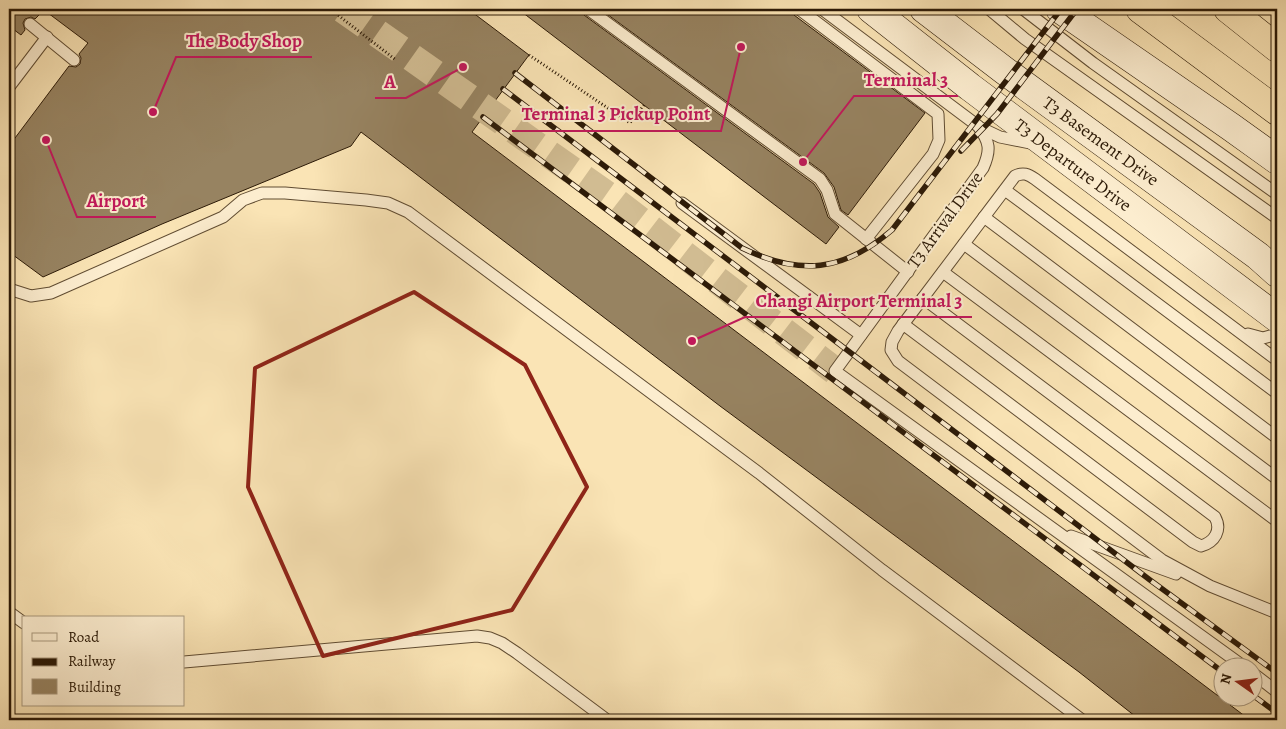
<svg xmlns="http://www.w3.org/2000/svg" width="1286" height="729" viewBox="0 0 1286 729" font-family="Alegreya,serif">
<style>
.building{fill:#978361;stroke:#2c1a07}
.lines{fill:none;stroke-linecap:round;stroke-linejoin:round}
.secondary-tunnel{stroke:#d1bc92;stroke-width:28;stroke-dasharray:28 14;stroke-linecap:butt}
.service-casing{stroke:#604c32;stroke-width:13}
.secondary-casing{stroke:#2c1a07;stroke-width:29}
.trunk-casing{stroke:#2c1a07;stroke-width:29}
.path{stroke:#2c1a07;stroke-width:3;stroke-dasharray:1 2.5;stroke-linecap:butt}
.service{stroke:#fcedcf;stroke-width:11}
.secondary{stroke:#fcedcf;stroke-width:28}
.trunk{stroke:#fae4b5;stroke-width:28}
.rail-casing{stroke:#2c1a07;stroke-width:5.5}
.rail{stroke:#fcedcf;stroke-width:4;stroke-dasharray:11;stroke-linecap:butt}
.marked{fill:none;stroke:#8f2418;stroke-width:4;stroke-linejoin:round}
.labels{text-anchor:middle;stroke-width:4;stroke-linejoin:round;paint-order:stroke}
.street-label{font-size:18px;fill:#2c1a07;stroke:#fcedcf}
.leader{fill:none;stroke:#c2185b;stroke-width:2}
.callout-dot{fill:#c2185b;stroke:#fcedcf;stroke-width:2}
.callout-label{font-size:19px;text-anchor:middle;font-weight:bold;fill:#c2185b;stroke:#fcedcf;stroke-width:4;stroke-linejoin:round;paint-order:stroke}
</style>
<rect width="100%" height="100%" fill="#fae4b5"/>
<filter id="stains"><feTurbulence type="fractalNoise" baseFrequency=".004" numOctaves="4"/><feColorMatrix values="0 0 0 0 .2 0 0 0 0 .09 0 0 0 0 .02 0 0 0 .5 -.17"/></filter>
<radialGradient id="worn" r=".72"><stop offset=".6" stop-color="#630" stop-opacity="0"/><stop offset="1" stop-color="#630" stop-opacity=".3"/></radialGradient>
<g class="building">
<path d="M9,9h459l61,46 -57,77 778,588h-110l-61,-48 -359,-266 -359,-274 -10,14 -189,78 -119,53 -34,-25v-106l60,-80 7,1 4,-3 1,-6 -2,-4 9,-11 -44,-33 -9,9 -4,-2 -6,2 -2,4 2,7 -4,5 -12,-9z"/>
<path d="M518,9h63l3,6 230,169 6,9 8,24 11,10 -13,17z"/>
<path d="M600,9h192l2,6 131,98 -77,102 -7,-5 -7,-23 -10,-14z"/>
</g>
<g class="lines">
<path class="secondary-tunnel" d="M343,9l264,186 228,176"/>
<g class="service-casing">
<g id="service">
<path d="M588,9l232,170 7,11 8,24 73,58"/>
<path d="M799,9l139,105 1,26 -6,14 -67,85"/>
<path d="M822,9l156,117c12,16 13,24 5,42l-148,203 408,295"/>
<path d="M989,9l36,30 252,179"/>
<path d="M1023,9l70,54 184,131"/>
<path d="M30,24l44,36"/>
<path d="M9,87l38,-50"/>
<path d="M981,128l19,9 35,7"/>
<path d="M1005,190l272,203"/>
<path d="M682,203l179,132"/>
<path d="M984,217l293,221"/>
<path d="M964,244l313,235"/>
<path d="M943,272l334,249"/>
<path d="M9,289l22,7 20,-3 172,-76 20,-17 19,-7h23l81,7 22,3 20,9 351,261 123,97 200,150"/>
<path d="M903,324l290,218 8,4c14,-4 21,-16 14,-29l-292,-219"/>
<path d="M1248,334l15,4 14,-4"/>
<path d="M1277,360l-242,-181c-7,-5 -12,-7 -20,-3l-117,155 -6,11 -1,8 7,11 264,199 48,26 67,27"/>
<path d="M1071,536l105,38"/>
<path d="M9,612l15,11"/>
<path d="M184,662l293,-26 13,2 12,5 15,10 90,67"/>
<path d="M1254,674l23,18"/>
</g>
</g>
<g class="secondary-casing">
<g id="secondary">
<path d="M871,9l99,78 307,231"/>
<path d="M924,9l81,62 253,185 19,17"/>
<path d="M1060,9l171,118 46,33"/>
</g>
</g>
<g class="trunk-casing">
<g id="trunk">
<path d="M1140,9l137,102"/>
<path d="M1228,9l49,39"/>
</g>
</g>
<g class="path">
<path d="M330,9l66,51"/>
<path d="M529,55l101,68 14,-18"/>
</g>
<use href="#service" class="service"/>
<use href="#secondary" class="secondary"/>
<use href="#trunk" class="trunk"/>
<g class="rail-casing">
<g id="rail">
<path d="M515,73l227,175c58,28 101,24 150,-18l169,-221"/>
<path d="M503,89l647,491 127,93"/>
<path d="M483,117l741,556"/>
<path d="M961,151l36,-37 80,-105"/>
<path d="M1254,696l23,17"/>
</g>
</g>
<use href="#rail" class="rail"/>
</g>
<path class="marked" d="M414,292l111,73 62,122 -75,123 -189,46 -75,-169 7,-119z"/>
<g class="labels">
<g class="street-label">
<text transform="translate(1101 141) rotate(36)" y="6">T3 Basement Drive</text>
<text transform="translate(1073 165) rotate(37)" y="6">T3 Departure Drive</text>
<text transform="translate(945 220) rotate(-54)" y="6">T3 Arrival Drive</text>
</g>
</g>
<path class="leader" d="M153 112L176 57H312M803 162L854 96H958M463 67L406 98H375M741 47L721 131H512M46 140L77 217H156M692 341L745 317H972"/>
<g class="callout-dot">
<circle cx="153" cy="112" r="5"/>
<circle cx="803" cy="162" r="5"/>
<circle cx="463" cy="67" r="5"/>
<circle cx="741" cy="47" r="5"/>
<circle cx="46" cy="140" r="5"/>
<circle cx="692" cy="341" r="5"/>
</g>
<g class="callout-label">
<text x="244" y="47">The Body Shop</text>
<text x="906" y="86">Terminal 3</text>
<text x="390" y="88">A</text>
<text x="616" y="120">Terminal 3 Pickup Point</text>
<text x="116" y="207">Airport</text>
<text x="859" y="307">Changi Airport Terminal 3</text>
</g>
<rect width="1286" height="729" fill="none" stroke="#fae4b5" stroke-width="30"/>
<rect x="10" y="10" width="1266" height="709" fill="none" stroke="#2c1a07" stroke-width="2.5"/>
<rect x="15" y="15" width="1256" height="699" fill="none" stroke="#2c1a07"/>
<rect x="22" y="616" width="162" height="90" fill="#fcedcf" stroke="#a9997f"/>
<rect x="32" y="633" width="25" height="8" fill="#fcedcf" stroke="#a9997f"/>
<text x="68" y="642" font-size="15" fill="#2c1a07">Road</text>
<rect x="32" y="658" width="25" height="8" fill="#2c1a07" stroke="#a9997f"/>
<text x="68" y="666" font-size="15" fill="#2c1a07">Railway</text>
<rect x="32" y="679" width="25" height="15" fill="#978361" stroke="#a9997f"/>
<text x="68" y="692" font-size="15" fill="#2c1a07">Building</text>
<g transform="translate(1238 682) rotate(284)"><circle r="24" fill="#fcedcf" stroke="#a9997f"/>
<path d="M0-4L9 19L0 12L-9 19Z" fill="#8f2418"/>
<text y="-8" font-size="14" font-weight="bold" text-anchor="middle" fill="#2c1a07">N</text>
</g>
<rect width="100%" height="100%" filter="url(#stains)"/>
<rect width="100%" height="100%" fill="url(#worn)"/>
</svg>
